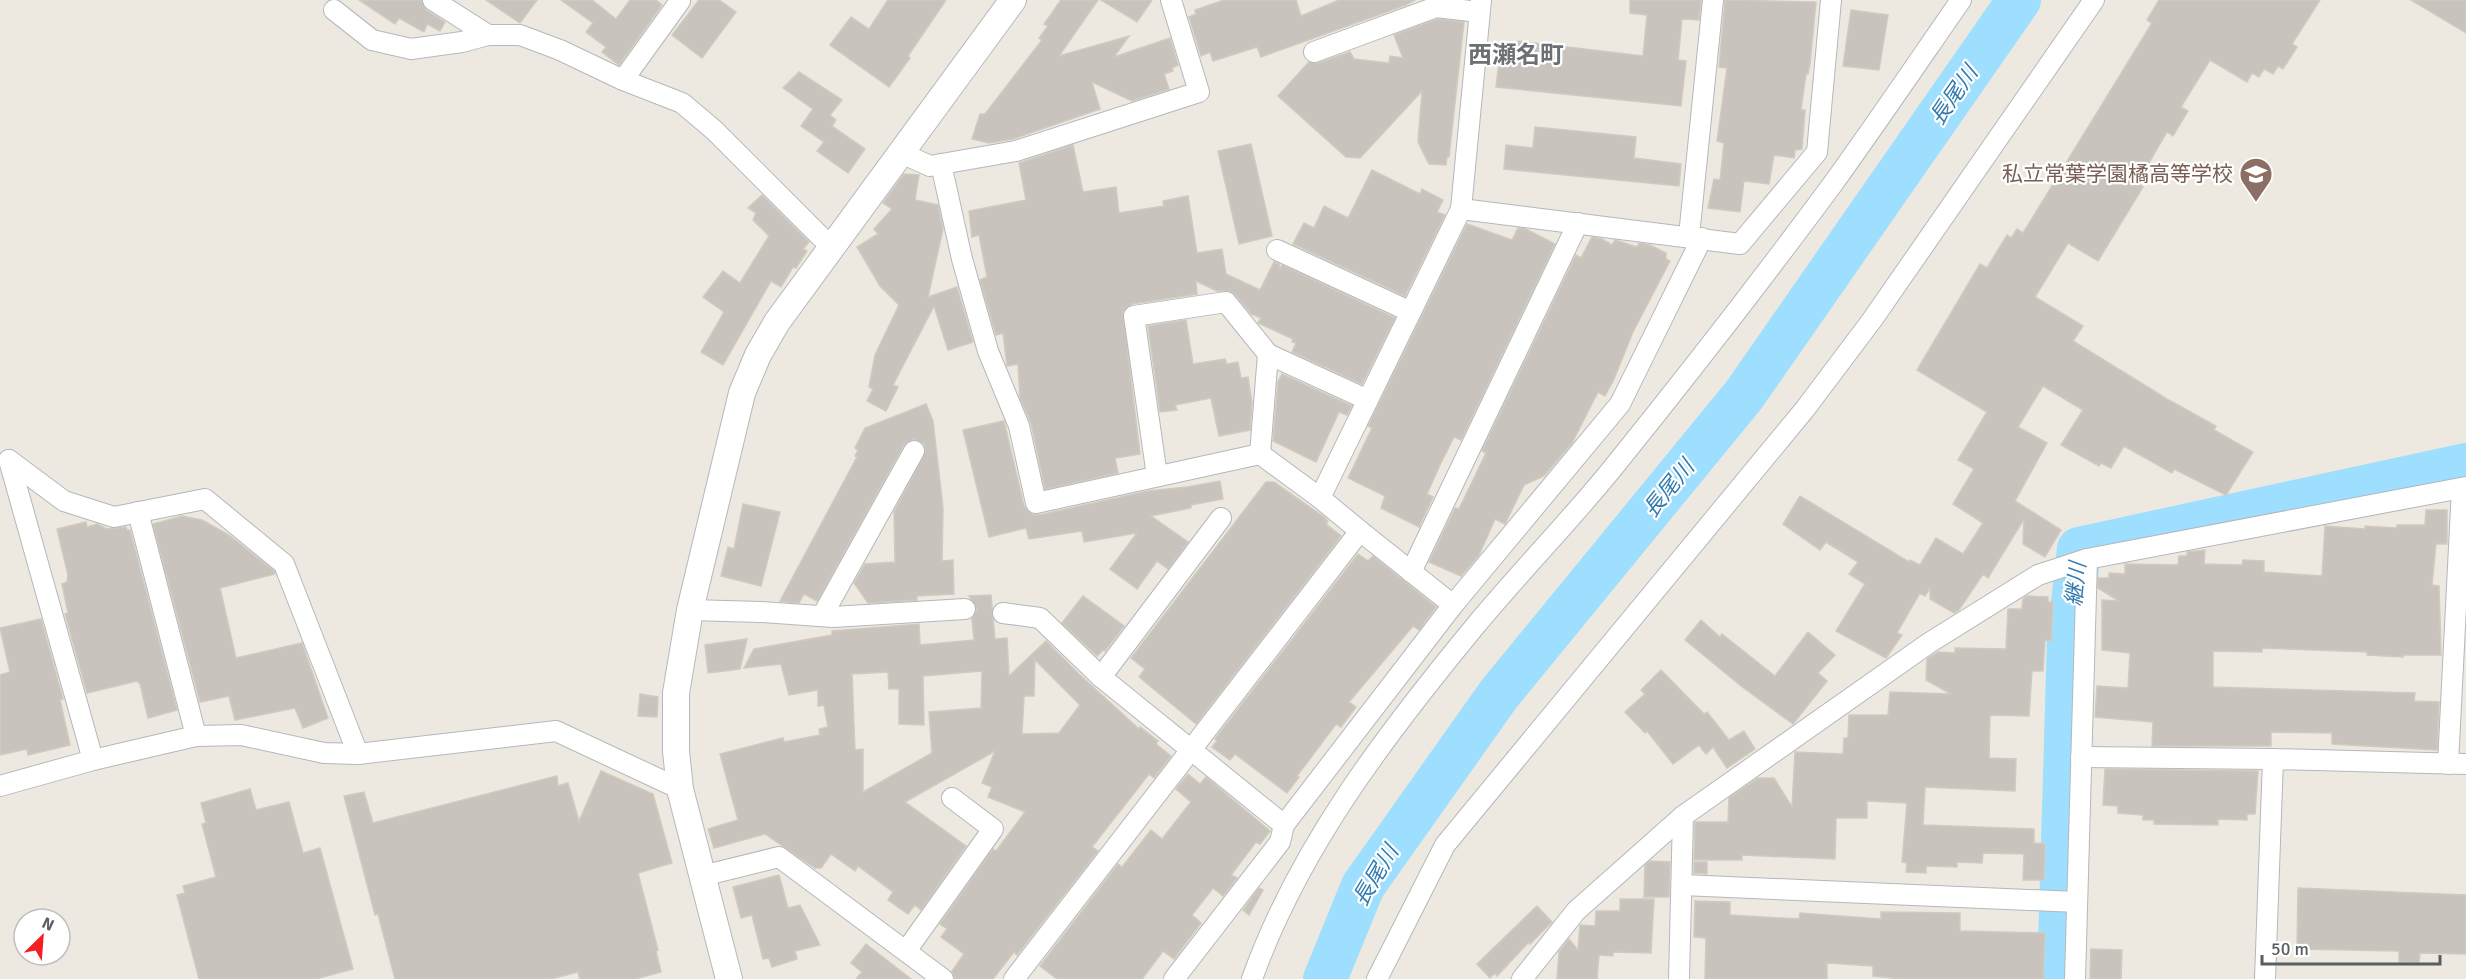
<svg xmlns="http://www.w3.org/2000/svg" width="2466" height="979" viewBox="0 0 2466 979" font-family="Signika,'Noto Sans JP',sans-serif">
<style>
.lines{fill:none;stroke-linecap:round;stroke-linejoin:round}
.river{stroke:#9edeff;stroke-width:44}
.building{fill:#c8c3bd;stroke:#d2cabe;stroke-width:1.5;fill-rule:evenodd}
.minor-casing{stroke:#b3b8bc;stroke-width:22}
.tertiary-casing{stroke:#b3b8bc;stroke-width:28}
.minor{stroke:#fff;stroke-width:20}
.tertiary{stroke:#fff;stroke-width:26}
.labels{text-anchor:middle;stroke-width:4.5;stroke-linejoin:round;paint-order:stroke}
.education-label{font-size:21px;fill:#785e54;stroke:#fff;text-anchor:end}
.water-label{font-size:22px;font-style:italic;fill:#337bae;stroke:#fff}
.quarter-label{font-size:24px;font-weight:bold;fill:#6a7074;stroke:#fff}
</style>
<rect width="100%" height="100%" fill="#ede9e0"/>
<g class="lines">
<g class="river">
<path d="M1325,979l38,-93 136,-192 245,-299 275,-395"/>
<path d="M2059,979l10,-341 10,-89 387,-84"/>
</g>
</g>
<g class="building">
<path d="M359,0h62l5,10 19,12 -5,9 -13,-7 -3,8 -25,-14 -4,6z"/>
<path d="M486,0h51l-17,23z"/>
<path d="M561,0h31l24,19 14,-19h26l6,5 -43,60 -17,-13 4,-5 -20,-15 7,-9z"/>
<path d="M699,0h20l17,12 -34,46 -30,-23z"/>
<path d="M888,0h58l-38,56 2,2 -21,29 -59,-42 21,-28 18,12z"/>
<path d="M1061,0h37l-39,56 70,-20 -15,21 56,-19 8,27 -6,3 1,3 -9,3 5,15 -37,12 -40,-19 8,27 -87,30 -24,4 -17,-4 8,-25h5l57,-74 -3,-2 9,-12 -4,-2z"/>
<path d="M1101,0h51l-15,22z"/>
<path d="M1224,0h72l5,16 38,-16h76l-9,5 -145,52 -4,-10 -44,14 -3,-9 -9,4 -12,-39 7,-3 -1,-4z"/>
<path d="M1630,0h71l-2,20 -17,-1 -4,41 8,1 -5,45 -185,-19 3,-24 17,2 2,-24 125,15 4,-41 -17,-2z"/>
<path d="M1725,0l91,2 -6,62 -2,10h-2l-5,36h4l-3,39 -7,1 -1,8 -20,-3 -5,29 -25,-3 -4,31 -32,-4 6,-29 6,1 4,-37 -7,-2 10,-73 -8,-1z"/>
<path d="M2159,0h161l-28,44 5,3 -14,22 -5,-3 -5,8 -9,-5 -5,8 -7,-4 -5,9 -37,-22 -29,47 7,4 -15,25 -6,-4 -30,51 6,4 -45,74 -30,-18 -33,54 48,29 -10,15 94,58 49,27 -2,4 39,22 -27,43 -52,-26 -2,4 -48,-27 -13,22 -10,-5 -2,3 -38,-21 22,-35 -40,-24 -25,41 29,16 -32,58 46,29 -16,27 -22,-13 1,-25 -36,59 -5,-4 -24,36 -5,3 -24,-14v-11l-5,8 -5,-3 -23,40 5,2 -16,23 -50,-27 29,-47 -16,-10 9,-12 -32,-20 -6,8 -37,-26 17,-28 109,66 1,-2 10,5 16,-27 27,16 20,-31 -30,-19 21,-35 -16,-9 29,-48 -70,-42 63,-106 7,4 20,-33 4,3 6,-9 6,4 129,-210 -5,-3z"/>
<path d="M2411,0h55v33z"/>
<path d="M1851,10l37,5 -9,55 -36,-4z"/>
<path d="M1437,19l27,3 -15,135h-2l-1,8 -17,-1 -11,-22 4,-51 -62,67 -14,-1 -68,-61 31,-34 9,1 32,-11 4,7 35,4 1,-7 13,2 -9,-23z"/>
<path d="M799,72l43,28 -12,15 6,5 -4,6 33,23 -17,24 -31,-22 7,-9 -23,-16 12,-17 -30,-21z"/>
<path d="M1535,127l101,10 -2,21 47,6 -2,22 -175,-17 2,-24 27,3z"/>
<path d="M1251,144l21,92 -33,8 -21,-93z"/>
<path d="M1073,145l10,47 33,-5 3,26 45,-7 -1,-5 25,-5 9,57 25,-4 4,25 34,16 14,-28 5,2 1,5 2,-4 113,53 -33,66 -70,-32 4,-9 -4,-1 1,-3 -35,-16 3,-5 -10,-4 -16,-20 -5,-3h-13l-21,-10 1,13 -65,10 -9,8 17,142 -25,4 3,15 -73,16 -14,-66 -11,-25 -2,-34 -11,2 -4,-33 -7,2 -16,-55 7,-3 -8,-42 -7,2 -3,-26 57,-11 -7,-37z"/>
<path d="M1372,170l48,24 2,-5 21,11 -6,12 8,3 -40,81 -112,-52 11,-21 10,5 10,-22 24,12z"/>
<path d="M904,174l15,1 -4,25 23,5 5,24 -15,68 29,-10 16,55 -25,8 -14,-44 -41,79 5,2 -12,24 -19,-10 6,-12 -4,-2 6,-32 24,-50 -19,-19 -23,-39 21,-13 -4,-5 18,-20 -9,-6z"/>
<path d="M762,195l47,47 -6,7 4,2 -11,17 -3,-1 -12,20 -10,-6 -48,84 -22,-13 23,-40 -21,-15 20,-26 17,12 29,-47 -16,-16 3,-7 -8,-5z"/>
<path d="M1467,224l45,16 6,-12 8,1 29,15 -94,196 -7,-3 -14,28 -13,29 6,3 -14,30 -38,-19 4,-12 -37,-18 24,-50 -4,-2z"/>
<path d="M1592,237l10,2 10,6 3,-5 22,7 2,-4 11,2 16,8v6l4,2 -37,71 -19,47 -9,17 -7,-4 -26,51 -28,33 -20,9 -19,39 -10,-5 -16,36 -18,21 -32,-14 26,-54 4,1 27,-56 -4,-2 94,-196 5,3z"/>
<path d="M1186,320l7,44 32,-5 2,5 11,-2 3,16 7,-1 4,25 -2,28 -31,6 -8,-38 -36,7 2,5 -17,2 -12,-86z"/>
<path d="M1282,374l70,32 -5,9 -8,-3 -23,50 -43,-21 5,-59z"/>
<path d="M926,404l7,17 10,87 -1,53 11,-1 1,34 -37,2v4l-49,3 -14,-20 11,-19 30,-2 -1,-50 32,-61 -2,-7 -11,-5 -9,6 -87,156 -13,-7 -5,9 -19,-2 77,-144 -2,-1 3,-6 -3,-2 10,-20z"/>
<path d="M1004,421l20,85 8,8 7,1 109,-24 39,-4 33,-6 3,18 -32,6v3l-40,8 37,26 -20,27 -11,-8 -20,28 -27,-20 27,-36 -53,9 -2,-11 -53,8 -3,-11 -37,9 -26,-107z"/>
<path d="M1266,482h8l50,35 4,4 -2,3 15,12 -145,188 -57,-47 6,-8 -14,-11z"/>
<path d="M743,504l37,8 -19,74 -40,-10 7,-29 6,2z"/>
<path d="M2426,510h21v34h-11l-4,41 7,1 2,69h-38v2l-36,-2v-3l-105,-4v4l-49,-1v36l202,6 -1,8 25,1 -2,48 -105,-6v-11l-61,-1v14h-119l1,-24 -58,-5 2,-31 31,2 2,-35 -28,-3v-50l17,1 -21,-13v-10h11v-5l16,1v-10l53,1 1,-9h8v-4l18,-2 -1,14 38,1 1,-5 21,1v11l58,4 3,-50 40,3v-3l32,2v-3h28z"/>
<path d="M182,516l20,4 27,15 45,36 1,3 -55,14 16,70 66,-15 26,75 -25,10 -8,-20 -60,12 -6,-24 -29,6 -47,-178z"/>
<path d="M86,522l1,5 10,-3 10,5 19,-2 1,3h3l47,180 -29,8 -8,-34 -3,-3 -50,12 -22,-79 3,-1 -6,-29 5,-2 1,-7 -11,-46z"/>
<path d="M1358,554l10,7 5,-5 63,51 -17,23 -6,-4 -64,76 7,5 -15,20 -5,-3 -39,52 2,1 -12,16 -52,-39 -5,6 -18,-13 5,-6 -2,-2z"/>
<path d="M991,595l4,44 12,-1 2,38 37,-35 34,34 59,54 1,-2 18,14 -2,3 15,12 -17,22 -5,-4 -57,73 6,4 -81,104 -3,-3 -21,27h-38l-3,-8 12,-17 -23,-17 6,-8 -7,-5 53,-75 3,2 29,-39 -37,-15 4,-10 -10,-4 13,-32 -90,51 61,44 -45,64 -6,-5 -7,9 -20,-14 5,-8 -35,-26 -3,5 -24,-17 -10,14h-6l-50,-34 -51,14 -6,-19 30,-9 -18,-66 63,-16 1,4 36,-7 -1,-6 9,-2 -4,-22 -6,1v-16l-29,5 -8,-31 -37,4 10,-19 78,-14v-4l87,-7 1,21 54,-5 -2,-21 5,-11 -8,-12zM1035,660l45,45 -21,28 -37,1 2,-38h10zM982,671l-1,37 -52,4 3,41 -69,39v-43l-8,1 -3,-76 36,-2 1,17h10v35l25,1 -1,-49z"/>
<path d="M1083,596l41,30 -19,25 -2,-1 -6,6 -35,-33z"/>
<path d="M2027,596l21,1v5h5l-2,39 -6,-1 -2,31h-11l-3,45 -39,-1 -1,43 27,1 -1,32 -90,-4 -2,38 111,4v14l11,1 -1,36h-21l1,-26 -41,-1 -1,10 -25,-1v5l-31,-1v7l-20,-1 1,-9 -5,-1 5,-59 -40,-2v17h-31l-1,41 -93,-4v5h-48l1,-38h33l1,-24 29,-20h16l18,29 3,-55 48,2 1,-16h4l1,-23h39l2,-23 61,2 -25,-14 1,-21 11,-7 17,1v-5l51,1 2,-40h14l1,-10z"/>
<path d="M41,619l22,80 -3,1 10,45 -42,10 -1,-6 -27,6v-80l10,-3 -10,-44z"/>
<path d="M1701,620l19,17 2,-3 53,42 33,-44 27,23 -17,18 9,8 -34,43 -52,-38 -56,-46z"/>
<path d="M747,639l-7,30 -32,4 -3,-28z"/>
<path d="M1661,670l43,44 3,-2 22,28 15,-9 11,18 -28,19 -14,-21 -7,7 -7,-9 -26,19 -26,-33 -2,2 -20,-21 20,-18 -4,-4z"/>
<path d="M640,694l18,3 -1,20 -19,-1z"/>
<path d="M2105,769l153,2 -3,43h-8v6l-29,-1v6l-64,-1v-4h-11v-5l-25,-2v-7l-15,-1z"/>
<path d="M601,771l52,23 19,69 -34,10 20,77 -2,1 5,21 -26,7h-55l-2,-7 -27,7h-156l-17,-65 -3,1 -31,-119 20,-4 9,31 184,-47 1,10 10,-3 11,38z"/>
<path d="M1188,774l12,10 6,-7 64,54 -10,13 -4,-2 -25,33 6,3 -14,18 -10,-8 -21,27 9,8 -27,36 -11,-8 -21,28h-85l-17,-13 78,-102 4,3 29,-37 11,9 29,-37 -15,-13z"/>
<path d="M250,789l6,21 33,-8 14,51 17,-5 33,121 -37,10h-117l-22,-84 8,-2 -2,-7 33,-9 -14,-53 4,-1 -5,-20z"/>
<path d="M1650,861l20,1 -1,35h-25l1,-32z"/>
<path d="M1694,862h13v12l-13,-1z"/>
<path d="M779,875l9,33 12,-3 20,40 -25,6 2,8 -25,8 -3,-9 -6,1 -11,-44 -11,3 -8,-31z"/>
<path d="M1259,888l4,2 -14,25 -6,-5z"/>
<path d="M2298,888l168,7v59l-46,-1 -1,10 -20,-1v-11l-102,-2z"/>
<path d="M1620,899h34l-3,54 -38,-1v4l-14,-1 -2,24h-40l2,-27 10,-13 9,11 2,-25 15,1 1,-15h24z"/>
<path d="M1695,901l35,1v13l69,4 1,-6 81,6v-7l79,1v18l85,2 -2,46h-142l-28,-3v-10l-46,-3v16h-122l1,-41 -12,-1z"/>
<path d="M1537,906l15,16 -22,22 -1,-2 -32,34 -2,-3 -5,5 -13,-14z"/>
<path d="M866,944l45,35h-55l6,-7 -11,-9z"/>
<path d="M2091,949l31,1 -1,29h-31z"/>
</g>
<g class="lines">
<g class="minor-casing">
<g id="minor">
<path d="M433,0l55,35"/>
<path d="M334,10l38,30 39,9 51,-7 26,-7h32l40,15 63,30 59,23 32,27 118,118"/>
<path d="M1314,52l122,-45 43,5"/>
<path d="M623,80l57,-79"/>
<path d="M901,153l29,13 86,-15 183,-59 -28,-92"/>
<path d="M941,164l21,95 26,92 31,75 17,77 224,-49 60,44"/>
<path d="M1461,209l279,35 77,-92 14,-152"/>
<path d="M1689,236l24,-236"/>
<path d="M1277,250l134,62"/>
<path d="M1268,354l100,46"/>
<path d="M9,460l55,41 50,16 91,-18 79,65 74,190"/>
<path d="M9,460l84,300"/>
<path d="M1157,476l-23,-160 92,-14 42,52 -8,100"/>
<path d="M138,512l58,224"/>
<path d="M1360,531l93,74"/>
<path d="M1411,572l167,-349"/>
<path d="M690,610l71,2 72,5 132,-8"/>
<path d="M1003,613l37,5 61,59 183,148"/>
<path d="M822,616l92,-165"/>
<path d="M1101,677l120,-159"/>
<path d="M2081,757l192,2"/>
<path d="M2448,764l14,-276"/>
<path d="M0,786l93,-26 103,-24 45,-1 83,18 34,1 198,-23 124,58"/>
<path d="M702,876l77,-19 164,122"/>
<path d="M1682,885l395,17"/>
<path d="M906,951l87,-122 -41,-31"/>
<path d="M1014,979l346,-448 -40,-33 141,-289 20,-209"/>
<path d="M1174,979l106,-137 4,-17 169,-220 167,-201 82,-166"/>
<path d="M1252,979c47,-132 135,-246 224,-354 44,-53 92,-102 136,-156 75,-93 149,-188 220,-284 44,-61 86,-123 129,-185"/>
<path d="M1377,979l68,-134 360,-436 67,-89 222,-320"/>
<path d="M1522,979l54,-68 107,-95 246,-173 109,-68 49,-16 379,-72"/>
<path d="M1679,979l4,-163"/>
<path d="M2075,979l12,-420"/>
<path d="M2265,979l8,-220 193,5"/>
</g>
</g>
<g class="tertiary-casing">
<path id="tertiary" d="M729,979l-49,-190 -4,-38v-58l14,-83 52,-217 16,-38 19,-33 236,-322"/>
</g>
<use href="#minor" class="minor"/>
<use href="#tertiary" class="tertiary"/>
</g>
<defs>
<g id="school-pin" transform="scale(1.725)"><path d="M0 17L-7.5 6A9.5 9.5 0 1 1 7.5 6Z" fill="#8d6e63" stroke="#fff"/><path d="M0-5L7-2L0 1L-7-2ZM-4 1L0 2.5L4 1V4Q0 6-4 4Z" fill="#fff"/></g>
</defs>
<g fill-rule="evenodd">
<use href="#school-pin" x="2256" y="174"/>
</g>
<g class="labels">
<g class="education-label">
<text x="2233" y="181">私立常葉学園橘高等学校</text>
</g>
<g class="water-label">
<text transform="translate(1953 95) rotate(-55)" y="8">長尾川</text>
<text transform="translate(1668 488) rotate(-51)" y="8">長尾川</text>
<text transform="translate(2075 584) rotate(-84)" y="8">継川</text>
<text transform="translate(1375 875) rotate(-59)" y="8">長尾川</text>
</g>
<g class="quarter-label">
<text x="1516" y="63">西瀬名町</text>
</g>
</g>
<g transform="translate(42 937) rotate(25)"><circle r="28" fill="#ffffff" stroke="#bdbfc0" stroke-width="1.5"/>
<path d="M0-4.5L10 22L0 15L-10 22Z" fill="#f41f23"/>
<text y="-9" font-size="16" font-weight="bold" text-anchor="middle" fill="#595e62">N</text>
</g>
<path d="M2262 955v9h178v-9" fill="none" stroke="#595e62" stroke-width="3"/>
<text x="2271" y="955" font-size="18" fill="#595e62" stroke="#ffffff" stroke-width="4.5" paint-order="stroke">50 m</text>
</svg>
